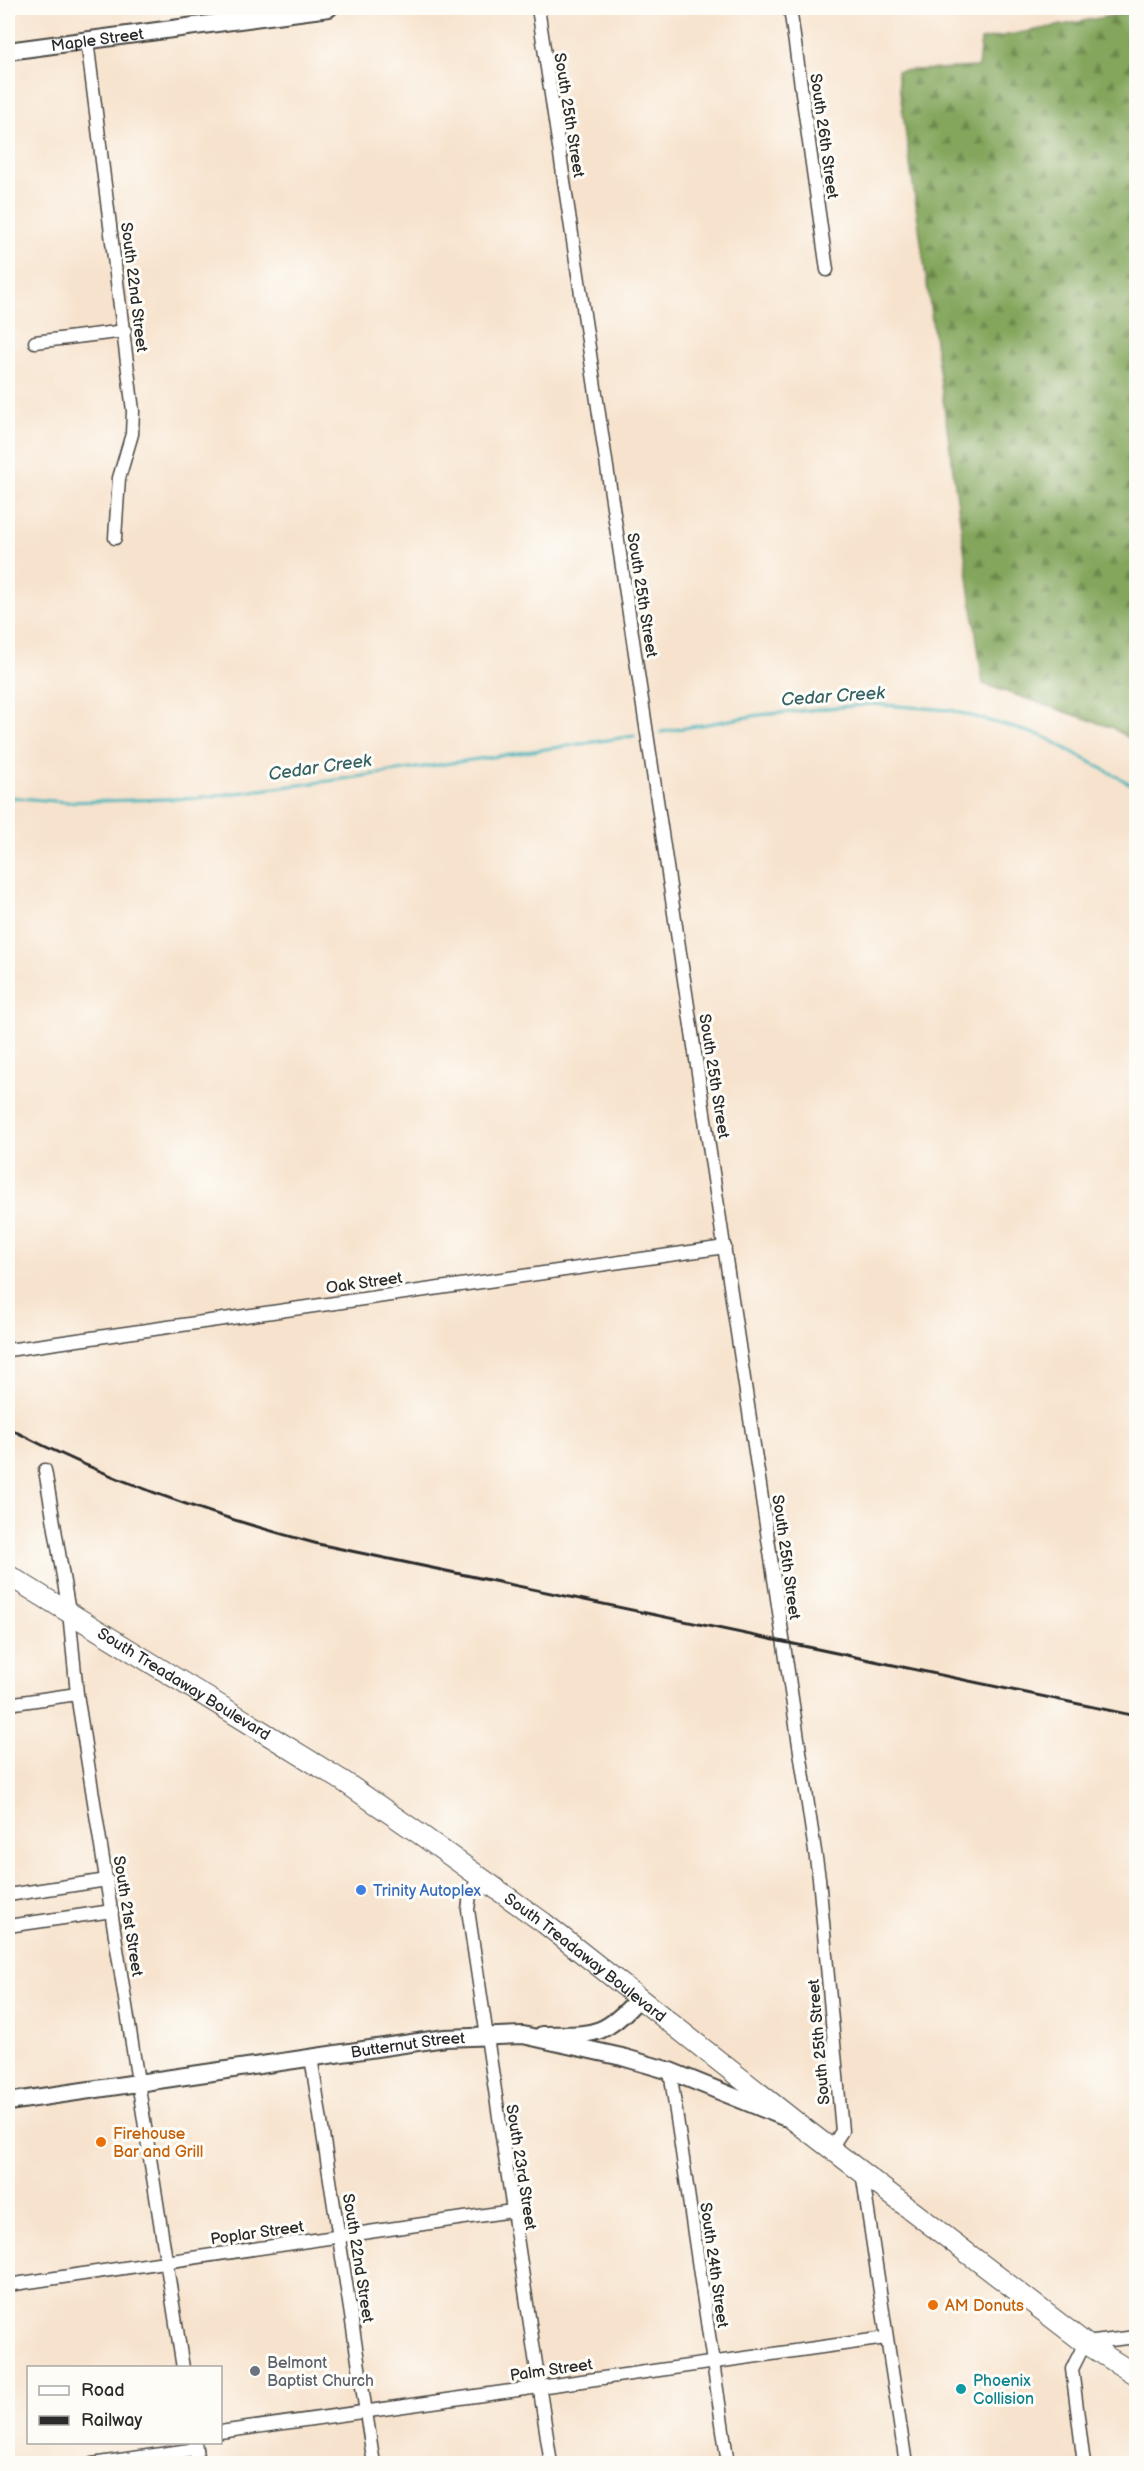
<svg xmlns="http://www.w3.org/2000/svg" width="1144" height="2471" viewBox="0 0 1144 2471" font-family="'Balsamiq Sans',sans-serif">
<style>
.forest{fill:url(#forest-firs);stroke:#576843;stroke-width:1.5}
.lines{fill:none;stroke-linecap:round;stroke-linejoin:round}
.stream{stroke:#44b4bb;stroke-width:3}
.street-casing{stroke:#4a4743;stroke-width:15}
.secondary-casing{stroke:#4a4743;stroke-width:20}
.primary-casing{stroke:#4a4743;stroke-width:22}
.street{stroke:#fff;stroke-width:12}
.secondary{stroke:#fff;stroke-width:16}
.primary{stroke:#fff;stroke-width:20}
.rail{stroke:#2b2b2b;stroke-width:3}
.shop-dot{fill:#3f7fe0;stroke:#fdfcf7;stroke-width:2}
.food-dot{fill:#e8710a;stroke:#fdfcf7;stroke-width:2}
.worship-dot{fill:#6b7280;stroke:#fdfcf7;stroke-width:2}
.culture-dot{fill:#0f9aa8;stroke:#fdfcf7;stroke-width:2}
.labels{text-anchor:middle;stroke-width:6;stroke-linejoin:round;paint-order:stroke}
.street-label{font-size:16px;fill:#2b2b2b;stroke:#fdfcf7}
.shop-label{font-size:16px;fill:#366cbe;stroke:#fdfcf7;text-anchor:start}
.food-label{font-size:16px;fill:#c56008;stroke:#fdfcf7;text-anchor:start}
.worship-label{font-size:16px;fill:#5b616d;stroke:#fdfcf7;text-anchor:start}
.culture-label{font-size:16px;fill:#0d838f;stroke:#fdfcf7;text-anchor:start}
.water-label{font-size:18px;font-style:italic;fill:#356265;stroke:#fdfcf7}
</style>
<defs>
<pattern id="forest-firs" width="22" height="20" patternUnits="userSpaceOnUse" patternTransform="scale(1.5)"><rect width="22" height="20" fill="#83a65b"/><path d="M5 1l3.5 6h-7zM16 11l3.5 6h-7z" fill="#6b874b"/></pattern>
</defs>
<rect width="100%" height="100%" fill="#fdfcf7"/>
<filter id="ink" filterUnits="userSpaceOnUse"><feTurbulence type="fractalNoise" baseFrequency=".0167" numOctaves="2"/><feDisplacementMap in="SourceGraphic" scale="12" xChannelSelector="R" yChannelSelector="G"/><feConvolveMatrix kernelMatrix="1 2 1 2 8 2 1 2 1" color-interpolation-filters="sRGB"/></filter>
<filter id="wash" filterUnits="userSpaceOnUse"><feTurbulence type="fractalNoise" baseFrequency=".008" numOctaves="4" result="noise"/><feDisplacementMap in="SourceGraphic" scale="24" xChannelSelector="R" yChannelSelector="G"/><feGaussianBlur stdDeviation="1.35" result="paint"/><feColorMatrix in="noise" values="0 0 0 0 0 0 0 0 0 0 0 0 0 0 0 0 0 1.4 0 .05"/><feComposite in="paint" operator="in"/></filter>
<g filter="url(#wash)">
<rect width="100%" height="100%" fill="#f7e3cd"/>
<path class="forest" d="M1132,12l4,26v705l-23,-15 -130,-44 -86,-613 81,-4 3,-27z"/>
<g class="lines">
<g class="stream">
<path d="M661,732l98,-17 112,-11 79,6 93,26 93,51"/>
<path d="M8,797l59,5 132,-4 137,-18 298,-44"/>
</g>
</g>
</g>
<g filter="url(#ink)">
<g class="lines">
<g class="street-casing">
<g id="street">
<path d="M538,8l281,1870 23,253 -11,17"/>
<path d="M790,8l37,262"/>
<path d="M87,40l46,371 -1,23 -13,44 -4,60"/>
<path d="M35,342l90,-11"/>
<path d="M8,1350l717,-103"/>
<path d="M45,1470l24,142 8,82 106,674"/>
<path d="M8,1704l69,-10"/>
<path d="M479,1877l-9,18 -2,15 83,554"/>
<path d="M8,1895l99,-15"/>
<path d="M8,1926l104,-15"/>
<path d="M311,2057l63,407"/>
<path d="M670,2071l58,393"/>
<path d="M862,2172l44,292"/>
<path d="M8,2285l504,-74"/>
<path d="M220,2432l666,-94"/>
<path d="M195,2442l3,22"/>
<path d="M92,2464l104,-15"/>
<path d="M1084,2464l-12,-95 13,-26 51,-6"/>
</g>
</g>
<g class="secondary-casing">
<g id="secondary">
<path id="s1" d="M8,51l321,-43"/>
<path d="M542,2035c50,-1 60,4 96,-36"/>
<path id="s2" d="M8,2102l437,-64 78,-3 99,22 48,14 114,46"/>
</g>
</g>
<g class="primary-casing">
<g id="primary">
<path id="s3" d="M8,1575l335,206 81,56 120,86 252,199 289,221 51,32"/>
</g>
</g>
<use href="#street" class="street"/>
<use href="#secondary" class="secondary"/>
<use href="#primary" class="primary"/>
<path class="rail" d="M8,1428c100,52 201,87 310,116l818,172"/>
</g>
</g>
<circle class="shop-dot" cx="361" cy="1890" r="6"/>
<g class="food-dot">
<circle cx="101" cy="2142" r="6"/>
<circle cx="933" cy="2305" r="6"/>
</g>
<circle class="worship-dot" cx="255" cy="2371" r="6"/>
<circle class="culture-dot" cx="961" cy="2389" r="6"/>
<g class="labels">
<g class="street-label">
<text dy="6" stroke="none"><textPath href="#s1" startOffset="90">Maple Street</textPath></text>
<text transform="translate(570 115) rotate(81)" y="6">South 25th Street</text>
<text transform="translate(825 136) rotate(82)" y="6">South 26th Street</text>
<text transform="translate(135 287) rotate(83)" y="6">South 22nd Street</text>
<text transform="translate(643 595) rotate(81)" y="6">South 25th Street</text>
<text transform="translate(715 1076) rotate(81)" y="6">South 25th Street</text>
<text transform="translate(364 1282) rotate(-8)" y="6">Oak Street</text>
<text transform="translate(787 1557) rotate(82)" y="6">South 25th Street</text>
<text dy="6" stroke="none"><textPath href="#s3" startOffset="207">South Treadaway Boulevard</textPath></text>
<text transform="translate(129 1916) rotate(81)" y="6">South 21st Street</text>
<text dy="6" stroke="none"><textPath href="#s3" startOffset="693">South Treadaway Boulevard</textPath></text>
<text transform="translate(818 2042) rotate(-95)" y="6">South 25th Street</text>
<text dy="6" stroke="none"><textPath href="#s2" startOffset="404">Butternut Street</textPath></text>
<text transform="translate(522 2167) rotate(81)" y="6">South 23rd Street</text>
<text transform="translate(257 2232) rotate(-8)" y="6">Poplar Street</text>
<text transform="translate(359 2258) rotate(81)" y="6">South 22nd Street</text>
<text transform="translate(715 2265) rotate(82)" y="6">South 24th Street</text>
<text transform="translate(551 2369) rotate(-8)" y="6">Palm Street</text>
</g>
<g class="shop-label">
<text x="373" y="1896">Trinity Autoplex</text>
</g>
<g class="food-label">
<text x="113" y="2139">Firehouse<tspan x="113" dy="18">Bar and Grill</tspan></text>
<text x="945" y="2311">AM Donuts</text>
</g>
<g class="worship-label">
<text x="267" y="2368">Belmont<tspan x="267" dy="18">Baptist Church</tspan></text>
</g>
<g class="culture-label">
<text x="973" y="2386">Phoenix<tspan x="973" dy="18">Collision</tspan></text>
</g>
<g class="water-label">
<text transform="translate(833 696) rotate(-4)" y="6">Cedar Creek</text>
<text transform="translate(320 767) rotate(-8)" y="6">Cedar Creek</text>
</g>
</g>
<rect width="1144" height="2471" fill="none" stroke="#fdfcf7" stroke-width="30"/>
<rect x="27" y="2366" width="195" height="78" fill="#fdfcf7" stroke="#a9a8a5" stroke-width="1.5"/>
<rect x="39" y="2386" width="30" height="9" fill="#ffffff" stroke="#a9a8a5" stroke-width="1.5"/>
<text x="81" y="2396" font-size="18" fill="#2b2b2b">Road</text>
<rect x="39" y="2416" width="30" height="9" fill="#2b2b2b" stroke="#a9a8a5" stroke-width="1.5"/>
<text x="81" y="2426" font-size="18" fill="#2b2b2b">Railway</text>
</svg>
